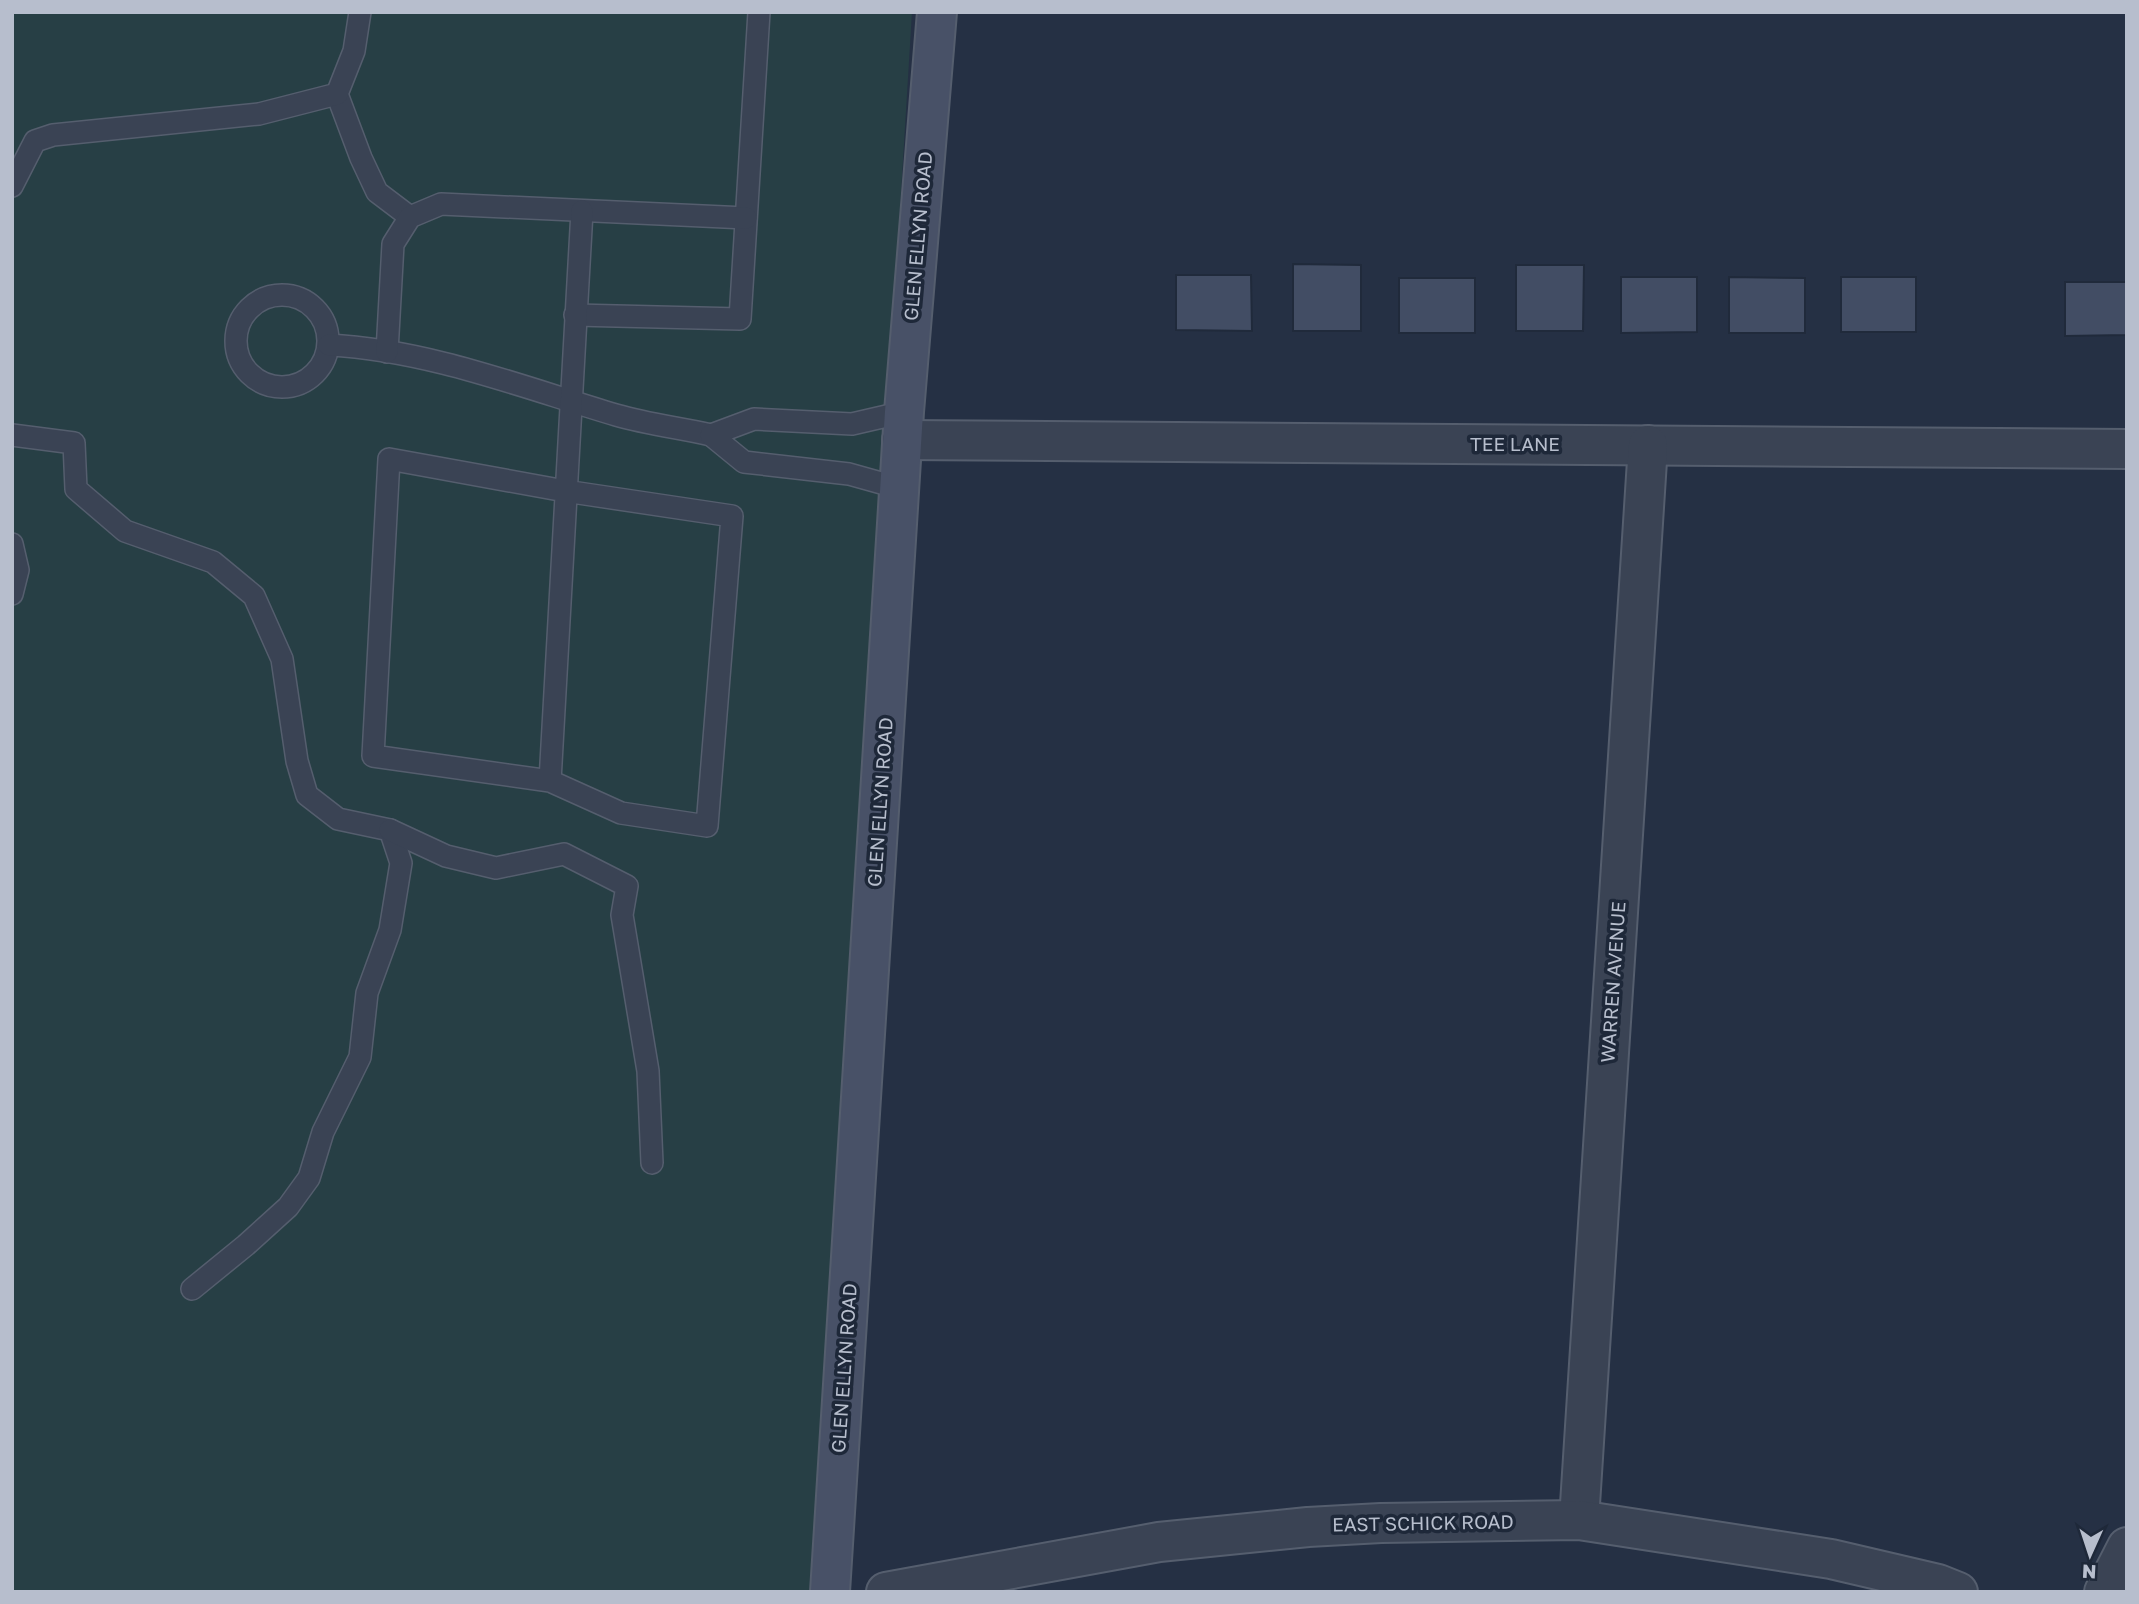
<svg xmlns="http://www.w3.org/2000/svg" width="2139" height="1604" viewBox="0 0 2139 1604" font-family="'Golos Text',sans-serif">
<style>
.green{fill:#273f45}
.building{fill:#424d64;stroke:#202a3b;stroke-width:2}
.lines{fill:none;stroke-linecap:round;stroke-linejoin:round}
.lane-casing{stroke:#555e6e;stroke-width:24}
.street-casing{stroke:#555e6e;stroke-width:42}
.secondary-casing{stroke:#555e6e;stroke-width:42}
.lane{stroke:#3a4354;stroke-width:21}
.street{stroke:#3a4354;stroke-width:38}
.secondary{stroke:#485167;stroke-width:38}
.labels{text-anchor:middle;stroke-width:7;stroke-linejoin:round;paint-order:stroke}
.street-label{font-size:19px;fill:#b7becd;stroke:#1e2839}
</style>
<rect width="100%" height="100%" fill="#253044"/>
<path class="green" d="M12,12h900l-96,1580h-804z"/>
<g class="building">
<path d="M1293,264l68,1v66h-68z"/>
<path d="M1516,265h68l-1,66h-67z"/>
<path d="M1176,275h75l1,56 -76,-1z"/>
<path d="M1621,277h76v55l-76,1z"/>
<path d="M1729,277l76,1v55h-76z"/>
<rect x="1841" y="277" width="75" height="55"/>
<rect x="1399" y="278" width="76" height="55"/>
<path d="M2065,282h62v53l-62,1z"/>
</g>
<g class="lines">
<g class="lane-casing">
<g id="lane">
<path d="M337,94l24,64 16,34 33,25"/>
<path d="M12,186l23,-45 18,-6 206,-21 78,-20 17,-43 6,-39"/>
<circle cx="282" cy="341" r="46"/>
<path d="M575,315l165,4 19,-307"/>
<path d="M329,345c99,5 193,42 287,70 31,9 64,13 95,20"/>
<path d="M387,352l6,-108 17,-27 31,-13 305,14"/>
<path d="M12,435l62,8 2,46 49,42 88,31 41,34 28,63 15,102 10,34 31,24 52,11 11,33 -11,67 -23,63 -7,64 -37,75 -14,46 -21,29 -42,38 -54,44"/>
<path d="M899,488l-50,-14 -105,-12 -33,-27 43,-16 98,5 52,-12"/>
<path d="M12,544l6,26 -6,24"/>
<path d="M550,781l-177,-25 16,-297 176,32 167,25 -25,310 -86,-13 -71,-32c10,-191 20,-381 32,-570"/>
<path d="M390,830l56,26 50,12 68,-14 63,32 -5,29 26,156 4,92"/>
</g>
</g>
<g class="street-casing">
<g id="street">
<path d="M902,440l1225,9"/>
<path d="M1579,1520l69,-1075"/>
<path d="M886,1592l273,-50 149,-15 73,-4 198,-3 252,39 107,25 20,8"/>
<path d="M2104,1592l23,-45"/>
</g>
</g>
<g class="secondary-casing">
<path id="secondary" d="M830,1592l74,-1180 33,-400"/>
</g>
<use href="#lane" class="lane"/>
<use href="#street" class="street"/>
<use href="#secondary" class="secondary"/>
</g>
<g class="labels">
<g class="street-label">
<text transform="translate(918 236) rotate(-85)" y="7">GLEN ELLYN ROAD</text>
<text x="1515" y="451">TEE LANE</text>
<text transform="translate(880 802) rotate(-86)" y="7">GLEN ELLYN ROAD</text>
<text transform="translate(1613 982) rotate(-86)" y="7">WARREN AVENUE</text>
<text transform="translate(844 1368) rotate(-86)" y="7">GLEN ELLYN ROAD</text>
<text transform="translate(1423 1523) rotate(-1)" y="7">EAST SCHICK ROAD</text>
</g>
</g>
<rect width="2139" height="1604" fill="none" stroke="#b7becd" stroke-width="28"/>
<g transform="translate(2090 1555) rotate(183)" stroke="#1e2839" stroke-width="5" paint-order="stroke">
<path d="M0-5L12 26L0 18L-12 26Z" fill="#b7becd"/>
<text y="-10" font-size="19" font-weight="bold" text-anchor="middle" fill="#b7becd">N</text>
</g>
</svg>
